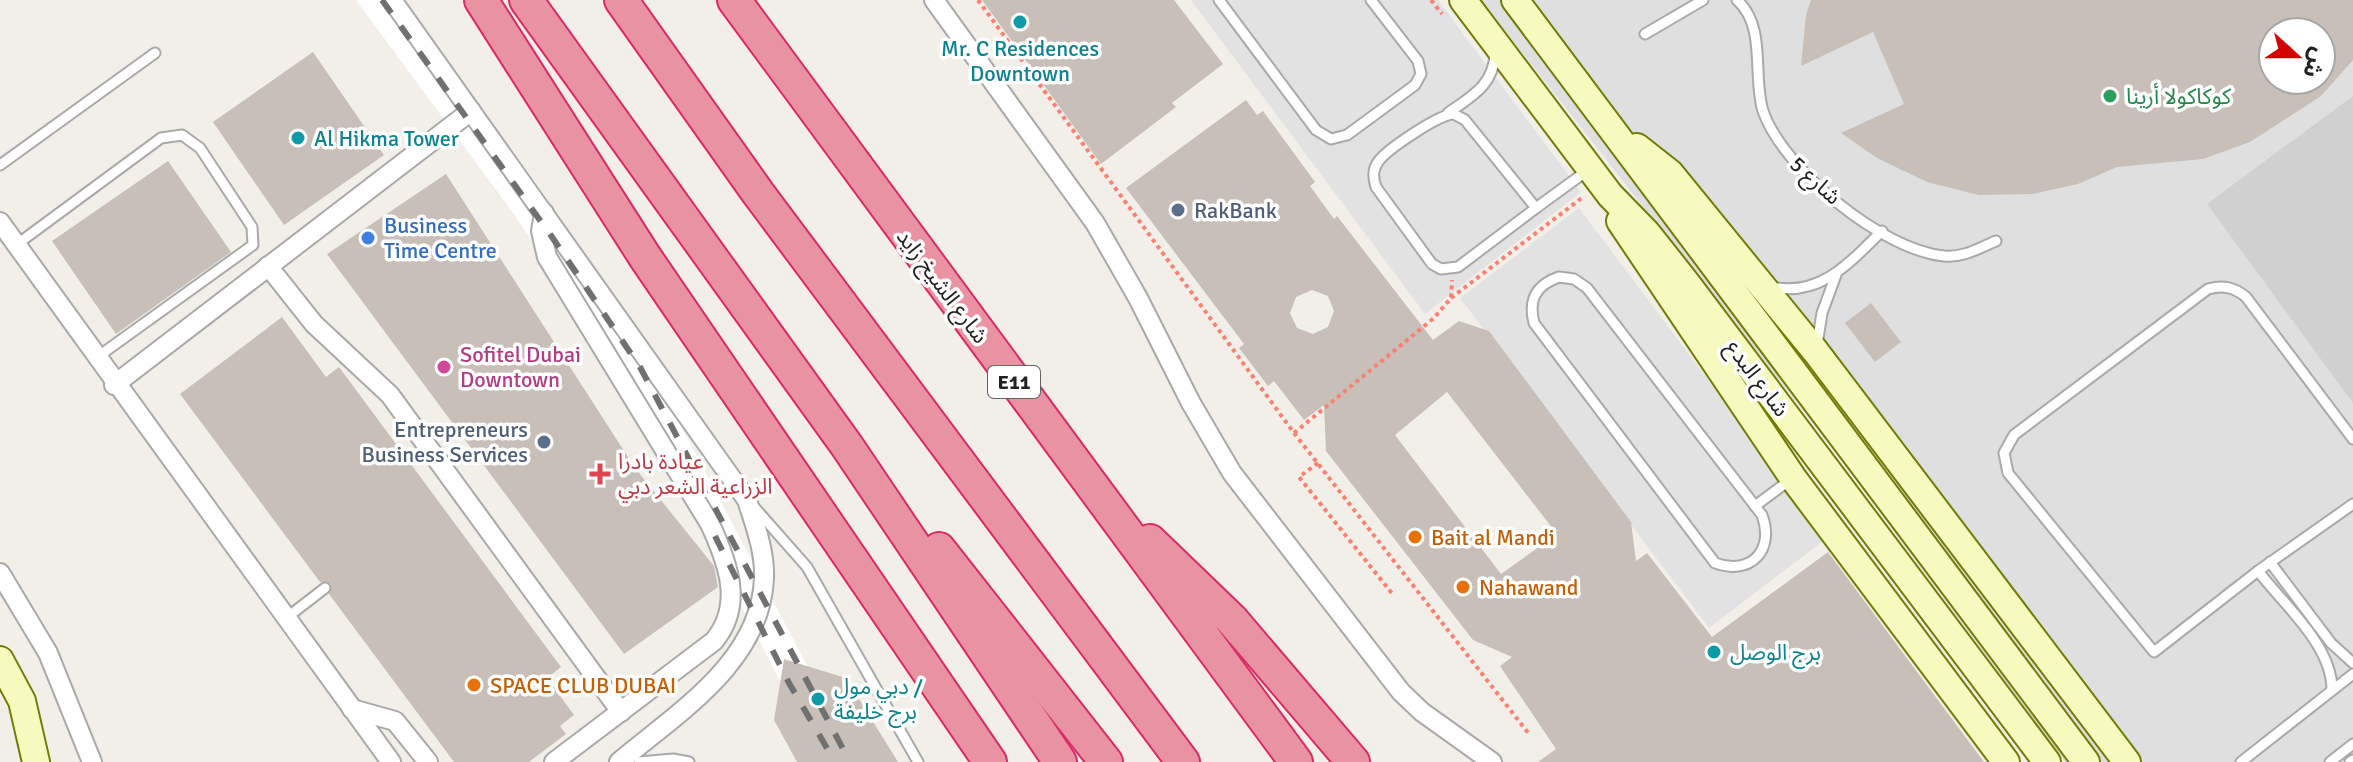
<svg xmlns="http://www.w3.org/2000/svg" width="2353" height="762" viewBox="0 0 2353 762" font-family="Signika,'Noto Sans Arabic',sans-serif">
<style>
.residential{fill:#e0dfdf;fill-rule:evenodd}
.religious{fill:#d0d0d0}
.parking{fill:#e2e2e2}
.pier{fill:#fff}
.building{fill:#c7bfb8;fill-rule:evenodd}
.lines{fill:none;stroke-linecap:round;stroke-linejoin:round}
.service-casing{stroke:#a9a9a9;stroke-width:13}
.minor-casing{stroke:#a9a9a9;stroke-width:22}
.secondary-casing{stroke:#707d05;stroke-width:30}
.motorway-casing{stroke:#dc2a67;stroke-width:36}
.path{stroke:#fa8072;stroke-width:4;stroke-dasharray:4 4;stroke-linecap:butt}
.service{stroke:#fff;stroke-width:9}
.minor{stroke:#fff;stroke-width:18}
.secondary{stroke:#f7fabf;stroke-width:26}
.motorway{stroke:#e892a2;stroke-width:32}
.rail{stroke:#707070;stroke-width:6;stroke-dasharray:16 16;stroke-linecap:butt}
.culture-dot{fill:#0f9aa8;stroke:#fff;stroke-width:3}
.leisure-dot{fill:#2e9e5b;stroke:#fff;stroke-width:3}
.service-dot{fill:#5c6f8a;stroke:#fff;stroke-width:3}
.shop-dot{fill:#3f7fe0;stroke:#fff;stroke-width:3}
.hotel-dot{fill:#d1479c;stroke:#fff;stroke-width:3}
.health-dot{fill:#e0444e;stroke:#fff;stroke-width:3}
.food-dot{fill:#e8710a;stroke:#fff;stroke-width:3}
.labels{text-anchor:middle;stroke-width:7;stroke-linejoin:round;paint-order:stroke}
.shield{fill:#fff;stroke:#646464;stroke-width:2}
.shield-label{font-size:20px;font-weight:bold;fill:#222}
.culture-label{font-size:22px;fill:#0d838f;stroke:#fff;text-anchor:start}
.leisure-label{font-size:22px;fill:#27864d;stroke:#fff;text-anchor:start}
.street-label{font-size:22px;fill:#222;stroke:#fff}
.service-label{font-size:22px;fill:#4e5e75;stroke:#fff;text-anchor:start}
.shop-label{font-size:22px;fill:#366cbe;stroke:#fff;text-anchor:start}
.hotel-label{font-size:22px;fill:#b23c85;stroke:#fff;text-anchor:start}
.health-label{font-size:22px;fill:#be3a42;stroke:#fff;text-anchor:start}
.food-label{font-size:22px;fill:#c56008;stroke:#fff;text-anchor:start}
</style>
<rect width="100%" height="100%" fill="#f2efe9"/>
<path class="residential" d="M1481,0h872v762h-288l-229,-309zM2273,32h48v48h-48z"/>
<path class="religious" d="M2353,96v307l-146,-199z"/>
<g class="parking">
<path d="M1191,0h247l143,192 -156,122z"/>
<path d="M1579,208l248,330 -118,90 -249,-330z"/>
</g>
<path class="pier" d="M356,0h45l139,188 103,166 167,317 -25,20 -165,-321 -109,-160z"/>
<g class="building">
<path d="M982,0h192l49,64 -51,39 4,4 -75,57z"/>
<path d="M1811,0h542v60l-32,36 -71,46 -47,17 -86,8 -39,17 -46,10 -53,1 -52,-13 -50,-24 -36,-25 63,-29 -31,-72 -72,34 5,-51zM2273,32h48v48h-48z"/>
<path d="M313,52l71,103 -100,70 -71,-103z"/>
<path d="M1246,100l11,15 6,-4 52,71 -5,4 24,33 3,-3 96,124 26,-19 30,10 142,191 5,39 11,-8 65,84 116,-85 156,210h-446l18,-13 -56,-83 12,-9 -39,-17 -147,-189 -2,-46 -20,15 -30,-39 -6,5 -29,-38 5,-4 -118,-156zM1312,290l16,6 6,15 -6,16 -15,7 -16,-6 -7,-15 6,-16zM1447,392l110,142 -56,40 -106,-139z"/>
<path d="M168,161l63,91 -115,82 -64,-93z"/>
<path d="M446,174l189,294 79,98 4,21 -94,67 -297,-400z"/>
<path d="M1871,303l30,39 -26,20 -30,-39z"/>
<path d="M282,317l44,60 13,-10 222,300 -14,11 27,37 -14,11 6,8 -37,28h-75l-125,-168 2,-10 -11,-2 -140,-188z"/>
<path d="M784,659l62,19 52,84h-101l-23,-42z"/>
</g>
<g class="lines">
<g class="service-casing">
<g id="service">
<path d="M1219,0l97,130 15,9 16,-4 68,-50 6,-11 -3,-13 -47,-61"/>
<path d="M1737,0c30,27 15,75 26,111 20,58 119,139 181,145 19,2 35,-8 52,-15"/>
<path d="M1645,34l58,-34"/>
<path d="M1448,113c24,-17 46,-28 47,-60"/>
<path d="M1454,114l11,6 71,88 -78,59 -17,2 -9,-5 -56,-77c-3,-9 -4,-17 2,-25 8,-12 61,-48 76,-48z"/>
<path d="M0,165l155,-112"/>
<path d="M1536,208l52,-38"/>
<path d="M16,245l145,-107 21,-3 18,13 52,79 1,18 -157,113"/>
<path d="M1559,277l15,2 13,9 175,227c13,35 -11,61 -47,48l-181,-240c-6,-24 2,-38 25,-46z"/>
<path d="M1772,287c49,10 78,-25 110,-56"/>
<path d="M1817,345l5,-32 14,-38"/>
<path d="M2353,439l-107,-142c-12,-10 -23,-12 -38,-8l-194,146 -10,18 4,20 146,179 104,-81 95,-67"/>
<path d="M1755,506l35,-26"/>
<path d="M755,508l52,59 111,195"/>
<path d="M2270,562l61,81 22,20"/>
<path d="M2258,571c26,34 74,74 74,119"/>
<path d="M285,619l40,-31"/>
<path d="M639,762l34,-3 16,3"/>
<path d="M2241,762l112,-88"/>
<path d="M2330,762l23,-18"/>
<path d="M2350,762l3,-2"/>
</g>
</g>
<g class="minor-casing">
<g id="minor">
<path d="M392,0l355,500c8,25 18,51 17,78 -3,84 -87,135 -145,184"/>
<path d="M934,0l161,223 43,75 53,105 41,70 169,219 21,20 70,50"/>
<path d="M544,213l-3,18 6,26 163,267c18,39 34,81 4,117l-160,121"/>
<path d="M0,222l391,540"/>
<path d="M268,266l46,58 76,71 231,317"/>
<path d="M114,385l357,-274"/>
<path d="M0,573l48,80 44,109"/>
<path d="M352,709l43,12 33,41"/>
</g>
</g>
<g class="secondary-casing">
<g id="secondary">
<path d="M1463,0l147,195 37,38 38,48 362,481"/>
<path d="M1515,0l571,762"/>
<path d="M1637,147l33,26 146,179 311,410"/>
<path d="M1620,221l173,257 213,284"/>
<path d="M0,660l22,41 14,61"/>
</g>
</g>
<g class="motorway-casing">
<g id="motorway">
<path d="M481,0l164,257 345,505"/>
<path d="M526,0l321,446 213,316"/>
<path d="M621,0l137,193 425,569"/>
<path d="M734,0l562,762"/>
<path d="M1150,541l82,79 121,142"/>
<path d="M939,549l167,213"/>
</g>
</g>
<g class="path">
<path d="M978,0l316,433 235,301"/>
<path d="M1431,0l11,14"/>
<path d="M1451,298l132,-101"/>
<path d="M1294,433l140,-115 17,-20 1,-18"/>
<path d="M1318,463l-19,14 95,119"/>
</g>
<use href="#service" class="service"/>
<use href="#minor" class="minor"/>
<use href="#secondary" class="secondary"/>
<use href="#motorway" class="motorway"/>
<g class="rail">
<path d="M382,0l170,237 88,130 210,395"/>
<path d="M715,536l74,147 46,79"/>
</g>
</g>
<g class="culture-dot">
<circle cx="1020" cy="22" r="8"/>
<circle cx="298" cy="138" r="8"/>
<circle cx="1714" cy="652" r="8"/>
<circle cx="818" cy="699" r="8"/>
</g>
<circle class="leisure-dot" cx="2110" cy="96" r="8"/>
<g class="service-dot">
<circle cx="1178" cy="210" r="8"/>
<circle cx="544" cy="442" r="8"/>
</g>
<circle class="shop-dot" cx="368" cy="238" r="8"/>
<circle class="hotel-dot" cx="444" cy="367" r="8"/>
<path class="health-dot" d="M596 462h8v8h8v8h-8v8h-8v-8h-8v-8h8z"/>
<g class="food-dot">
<circle cx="1415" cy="537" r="8"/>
<circle cx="1463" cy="587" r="8"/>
<circle cx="474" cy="685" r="8"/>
</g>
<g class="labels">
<rect class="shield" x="988" y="366" width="52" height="32" rx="6"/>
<g class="shield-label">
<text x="1014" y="389">E11</text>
</g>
<g class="culture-label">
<text x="1020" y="56" text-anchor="middle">Mr. C Residences<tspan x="1020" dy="25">Downtown</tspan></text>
<text x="314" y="146">Al Hikma Tower</text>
<text x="1730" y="660">برج الوصل</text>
<text x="834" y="694">دبي مول /<tspan x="834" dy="25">برج خليفة</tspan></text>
</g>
<g class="leisure-label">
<text x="2126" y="104">كوكاكولا أرينا</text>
</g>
<g class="street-label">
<text transform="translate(1816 180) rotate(42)" y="8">شارع 5</text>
<text transform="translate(943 286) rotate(53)" y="8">شارع الشيخ زايد</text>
<text transform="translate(1758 378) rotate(53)" y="8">شارع البدع</text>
</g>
<g class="service-label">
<text x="1194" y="218">RakBank</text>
<text x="528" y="437" text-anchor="end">Entrepreneurs<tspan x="528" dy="25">Business Services</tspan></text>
</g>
<g class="shop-label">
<text x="384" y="233">Business<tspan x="384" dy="25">Time Centre</tspan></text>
</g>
<g class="hotel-label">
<text x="460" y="362">Sofitel Dubai<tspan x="460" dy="25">Downtown</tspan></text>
</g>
<g class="health-label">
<text x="618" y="469">عيادة بادرا<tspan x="618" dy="25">الزراعية الشعر دبي</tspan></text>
</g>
<g class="food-label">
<text x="1431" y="545">Bait al Mandi</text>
<text x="1479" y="595">Nahawand</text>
<text x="490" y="693">SPACE CLUB DUBAI</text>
</g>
</g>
<g transform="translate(2297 56) rotate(111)"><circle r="38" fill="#ffffff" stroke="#a7a7a7" stroke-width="2"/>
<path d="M0-6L14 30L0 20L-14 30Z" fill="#d40000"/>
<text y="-12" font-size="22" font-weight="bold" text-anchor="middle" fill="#222222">ش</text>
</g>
</svg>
